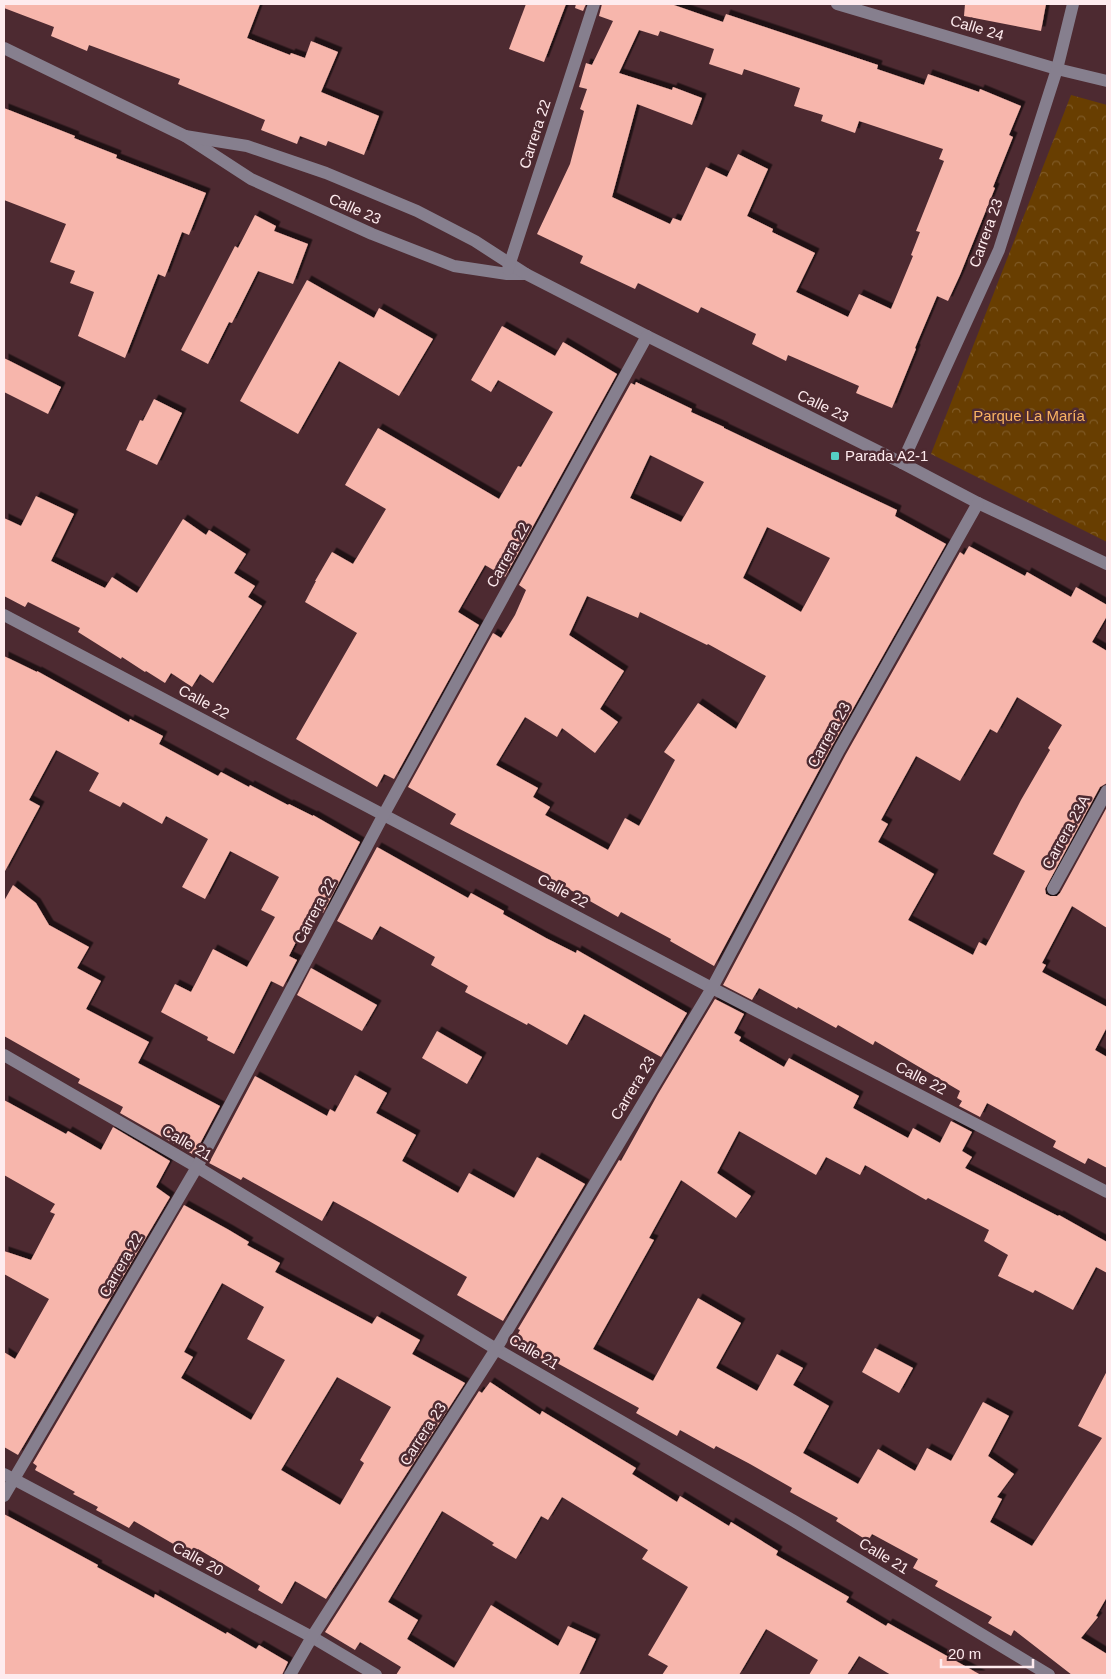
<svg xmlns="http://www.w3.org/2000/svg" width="1111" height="1679" viewBox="0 0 1111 1679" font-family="Arial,sans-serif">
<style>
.forest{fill:url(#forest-crowns)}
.building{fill:#f7b6ac;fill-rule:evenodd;filter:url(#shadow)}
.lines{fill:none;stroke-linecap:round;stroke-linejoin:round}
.minor{stroke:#867f8e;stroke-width:12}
.poi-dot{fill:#55cec4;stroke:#4d2a31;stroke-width:2}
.labels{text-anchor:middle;stroke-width:5;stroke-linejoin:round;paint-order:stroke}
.street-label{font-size:15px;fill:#feebee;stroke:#4d2a31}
.park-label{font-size:15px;fill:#fab362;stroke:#4d2a31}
.poi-label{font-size:15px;fill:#feebee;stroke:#4d2a31;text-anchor:start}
</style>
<defs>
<pattern id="forest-crowns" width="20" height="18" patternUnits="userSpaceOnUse" patternTransform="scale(1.25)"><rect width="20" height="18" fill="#683e01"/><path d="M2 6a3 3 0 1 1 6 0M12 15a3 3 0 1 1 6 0" fill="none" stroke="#7f5a26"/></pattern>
<filter id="shadow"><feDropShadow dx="4.5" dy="-4.5" stdDeviation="0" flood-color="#0009"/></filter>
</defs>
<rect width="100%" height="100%" fill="#4d2a31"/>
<path class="forest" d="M1071,95l36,10v437l-176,-88z"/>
<g class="building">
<path d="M4,4h256l-13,34 43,17 1,-2 14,5 6,-17 27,11 -17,40 58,24 -15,39 -36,-14 -2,5 -26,-10 -3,8 -36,-14 4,-10 -87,-36 2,-5 -91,-34 -2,6 -36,-15 3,-9 -50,-19z"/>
<path d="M526,4h40l-22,58 -35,-13z"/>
<path d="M576,4h10l-3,7 -8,-3z"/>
<path d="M602,4h69l52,18 3,-8 152,51 -1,4 47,16 4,-11 51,18 1,-3 41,17 -12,29 4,2 -20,50 2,1 -35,87 -12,26 -11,-5 -22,52 1,1 -24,59 -36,-15 3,-7 -71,-31 -2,6 -34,-17 4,-10 -55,-27 -3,6 -60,-30 -3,6 -55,-26 3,-7 -46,-22 33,-70 14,-53 -4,-2 7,-20 -8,-2 7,-24 6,2 21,-44 -14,-5zM639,30l19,6 2,-5 54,18 -5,15 33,11 2,-6 56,19 -6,18 29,9 -2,6 34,12 4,-12 84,28 -4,10 5,2 -28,70 4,1 -9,23 2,1 -22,53 -32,-15 -11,23 -52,-25 19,-39 -43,-21 1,-3 -26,-13 21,-47 -30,-15 -11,23 -21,-10 -25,54 -8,-3 -3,6 -58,-27 25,-93 55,21 10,-27 -29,-11 -1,3 -53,-17z"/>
<path d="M965,4h81l-5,27 -77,-15z"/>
<path d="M4,108l71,28 -1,2 43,17 -1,3 90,35 -17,42 -7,-3 -17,45 -7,-3 -33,84 -47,-22 16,-44 -24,-9 5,-12 -25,-9 16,-38 -62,-24z"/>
<path d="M255,215l21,11 -2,5 34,13 -15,40 -35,-13 -26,52 -3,-1 -21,42 -27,-14 54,-104 3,2z"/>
<path d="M307,280l67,38 5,-10 54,31 -34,57 -60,-35 -41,73 -58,-33z"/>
<path d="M502,326l53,30 8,-14 54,32 -112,203 -20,-12 -27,47 21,13 -85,154 -10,-5 -7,13 -81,-48 61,-106 -52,-31 11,-21h-1l17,-29 21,12 33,-55 -41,-24 33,-57 121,71 19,-33 3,1 32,-55 -55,-32 -7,12 -20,-12z"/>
<path d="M4,358l57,29 -13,27 -44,-22z"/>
<path d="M636,382l56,27 -1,3 33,15v1l173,82 -2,6 51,28 -114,202 -118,220 -44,-25 1,-2 -50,-27 -3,5 -74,-42 1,-2 -95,-49 6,-10 -48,-27 85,-154 8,5 14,-23 11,-25 -7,-5 112,-202 4,2zM650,455l54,27 -23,40 -51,-24zM767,527l63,31 -29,54 -58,-34zM587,596l51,22 2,-6 67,33 1,-1 58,32 -30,53 -38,-26 -34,49 11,8 -36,66 -14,-8 -17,32 -63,-35 5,-8 -17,-10 5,-9 -42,-23 29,-48 32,20 5,-9 33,25 23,-31 -18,-13 24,-38 -55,-36z"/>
<path d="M154,399l28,14 -25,52 -31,-15 14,-30 3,1z"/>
<path d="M36,496l38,18 -23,47 54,27 7,-11 25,16 46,-74 23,16 3,-5 37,24 -12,19 21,13 -7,11 14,9 -49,77 -13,-9 -8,13 -21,-14 -6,10 -19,-12 -1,1 -23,-15 -1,2 -43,-27 2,-4 -52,-26 -3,5 -21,-11v-78l17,8z"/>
<path d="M969,546l56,30 2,-4 44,25 5,-10 31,18v11l-15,26 15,9v132l-7,4 -55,102 1,5 4,2h7l3,-3 47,-86v121l-35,-22 -30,57 4,2 -4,7 65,35v20l-12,23 12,7v111l-19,-10 -3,6 -32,-17 3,-6 -69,-38 -7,14 -21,-11 3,-5 -5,-3 3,-7 -85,-50 -2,4 -35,-20 -2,3 -38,-21 -1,2 -38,-21 -7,12 -29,-15 123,-231 114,-202 4,3zM1017,697l45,28 -14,23 2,2 -29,50 -28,54 32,17 -39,75 -7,-4 -6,13 -65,-35 26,-46 -56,-32 10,-18 -7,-4 35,-64 44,25 30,-52 7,4z"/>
<path d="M4,656l33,16v-1l92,51 1,-3 33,17 -4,8 59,32 3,-4 28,15 1,-2 38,20 1,-1 24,12v-1l47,27 -37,71 -10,-5 -24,48 8,4 -14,27 -12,-6 -37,73 -27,-14 1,-3 -47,-25 14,-28 16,8 22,-43 34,18 28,-50 -14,-7 18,-33 -49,-26 -25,48 -23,-12 26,-48 -42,-23 -4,8 -39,-22 -3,5 -31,-16 10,-18 -43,-23 -27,50 11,6 -36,67z"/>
<path d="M377,847l91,51 3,-5 33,18 -1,3 43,24 30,15 1,-3 110,63 -26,44 -77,-43 -17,31 -39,-22 -1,2 -62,-33 3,-6 -37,-21 4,-8 -55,-31 -8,14 -35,-19z"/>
<path d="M13,885l23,18 13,22 40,22 -12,21 24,13 -15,28 63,33 -11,21 82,43 -26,49 -74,-42 3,-6 -45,-24 2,-4 -76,-43v-135z"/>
<path d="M311,968l66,37 -15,26 -65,-36z"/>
<path d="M715,999l29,15 -10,19 7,4 -2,4 45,26 5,-9 70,38 -6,12 55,30 5,-10 27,15 11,-22 21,11 -10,19 10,6 -7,11 93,48 1,-1 48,27v31l-11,-6 -23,43 -38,-20 -2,3 -35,-17 10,-21 -24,-14 5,-11 -61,-32 -2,2 -61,-35 -5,10 -34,-18 -10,18 -77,-44 -22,42 34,23 -15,22 -55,-38 -32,58 5,2 -61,109 60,32 45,-83 43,25 -25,45 41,23 20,-37 26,14 -10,17 36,21 -26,47 55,31 20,-35 37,22 12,-23 24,13 32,-59 26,14 -21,40 26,18 -17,23 5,2 -12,23 42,24 70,-108 -24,-12 29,-55v226l-11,19 2,1 -17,21 26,16v21h-35l-58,-45 -3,6 -23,-13 4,-6 -57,-31 3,-5 -25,-13 5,-9 -46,-25 -4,7 -32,-20 2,-3 -48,-26 2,-4 -42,-24 -34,-18 -2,3 -34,-19 -3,6 -41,-23 3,-5 -82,-45 -2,3 -42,-23 7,-13 -2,-1 101,-169 2,1 37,-67z"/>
<path d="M437,1031l45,26 -15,27 -45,-26z"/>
<path d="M355,1075l32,18 -11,20 40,22 -14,26 56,32 11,-20 45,25 23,-41 48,27 -82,137 -46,-26 10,-18 -98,-56 -36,-20 -11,20 -79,-44 -2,3 -32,-17 46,-87 72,40 3,-7 5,3z"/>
<path d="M4,1100l62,34 2,-3 33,19 12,-23 57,34 -14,26 14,10 -152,258 -14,-8v-95l11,7 34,-60 -45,-25v-23l27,9 24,-46 -5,-2 5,-8 -51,-29z"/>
<path d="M184,1205l45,25 20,12 -2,3 33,18 -5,9 97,52 5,-8 43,24 -8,14 53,29 -139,216 -31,-18 -13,23 -24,-14 2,-4 -62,-37 -4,7 -60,-35 -5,7 -33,-18 2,-3 -25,-13 2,-2 -40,-22 2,-4 -4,-3zM222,1283l42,24 -17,32 38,21 -34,60 -70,-42 12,-21 -9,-5zM337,1377l54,30 -31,53 4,3 -24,42 -59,-35z"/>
<path d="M875,1348l38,20 -14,25 -37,-21z"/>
<path d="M490,1382l50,33 2,-4 94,57 -4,6 45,28 3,-6 49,30 2,-4 47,29 -2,4 73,42 -3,5 40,24 2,-3 93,52h-90l-32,-19 -12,19h-38l9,-15 -52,-31 -27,46h-77l6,-9 -20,-11 40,-68 -46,-28 6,-9 -86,-53 -14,23 -7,-4 -25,43 -24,-14 2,-2 -52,-32 -54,91 30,18 -11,19 47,29 37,-63 67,41 10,-20 28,13 -17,36h-183l5,-8 -41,-25 -5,8 -30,-18 154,-241 3,2z"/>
<path d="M4,1514l94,51 -1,2 57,31 1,-4 71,40 1,-2 29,17 3,-4 29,17 -6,13h-278z"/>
</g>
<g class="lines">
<g class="minor">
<path d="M837,4l220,65 50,12"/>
<path d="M4,48l181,88 66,43 121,55 82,32 53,8h19"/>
<path d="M185,136l62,10 79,27 91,38 58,30 51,33 121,62 255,127 76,40 129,61"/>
<path d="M508,269l86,-265"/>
<path d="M902,463l97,-213 58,-181 16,-65"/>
<path d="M4,615l708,373 395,204"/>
<path d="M1053,889l54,-98"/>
<path d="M4,1055l193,112 299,182 298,172 255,154"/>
<path d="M4,1474l308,163 64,38"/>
<path d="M4,1496l193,-329 187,-353 263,-478"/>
<path d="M290,1675l22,-38 184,-288 216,-361 127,-238 139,-247"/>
</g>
</g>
<rect class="poi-dot" x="830" y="451" width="10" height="10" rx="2.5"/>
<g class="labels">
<g class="street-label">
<text transform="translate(977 28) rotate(17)" y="5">Calle 24</text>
<text transform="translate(535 134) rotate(-72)" y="5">Carrera 22</text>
<text transform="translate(355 209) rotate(24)" y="5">Calle 23</text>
<text transform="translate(986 233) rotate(-70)" y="5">Carrera 23</text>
<text transform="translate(823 406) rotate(26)" y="5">Calle 23</text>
<text transform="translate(508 555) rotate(-61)" y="5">Carrera 22</text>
<text transform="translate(204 702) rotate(28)" y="5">Calle 22</text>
<text transform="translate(829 735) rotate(-61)" y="5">Carrera 23</text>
<text transform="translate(1066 832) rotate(-61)" y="5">Carrera 23A</text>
<text transform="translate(563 891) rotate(28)" y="5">Calle 22</text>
<text transform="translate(315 911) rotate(-62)" y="5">Carrera 22</text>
<text transform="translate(921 1078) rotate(27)" y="5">Calle 22</text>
<text transform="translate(633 1088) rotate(-59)" y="5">Carrera 23</text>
<text transform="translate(187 1143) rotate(30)" y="5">Calle 21</text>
<text transform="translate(121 1265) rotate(-60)" y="5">Carrera 22</text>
<text transform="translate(534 1352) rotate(30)" y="5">Calle 21</text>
<text transform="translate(423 1434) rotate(-57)" y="5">Carrera 23</text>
<text transform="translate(884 1556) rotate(31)" y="5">Calle 21</text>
<text transform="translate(198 1559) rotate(28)" y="5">Calle 20</text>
</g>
<g class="park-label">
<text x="1029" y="421">Parque La María</text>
</g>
<g class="poi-label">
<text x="845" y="461">Parada A2-1</text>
</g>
</g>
<rect width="1111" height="1679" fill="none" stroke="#feebee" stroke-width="10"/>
<path d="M941 1659v8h92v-8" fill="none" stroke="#feebee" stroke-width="2.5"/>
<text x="948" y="1659" font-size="15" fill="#feebee" stroke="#4d2a31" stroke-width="4" paint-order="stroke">20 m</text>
</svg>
